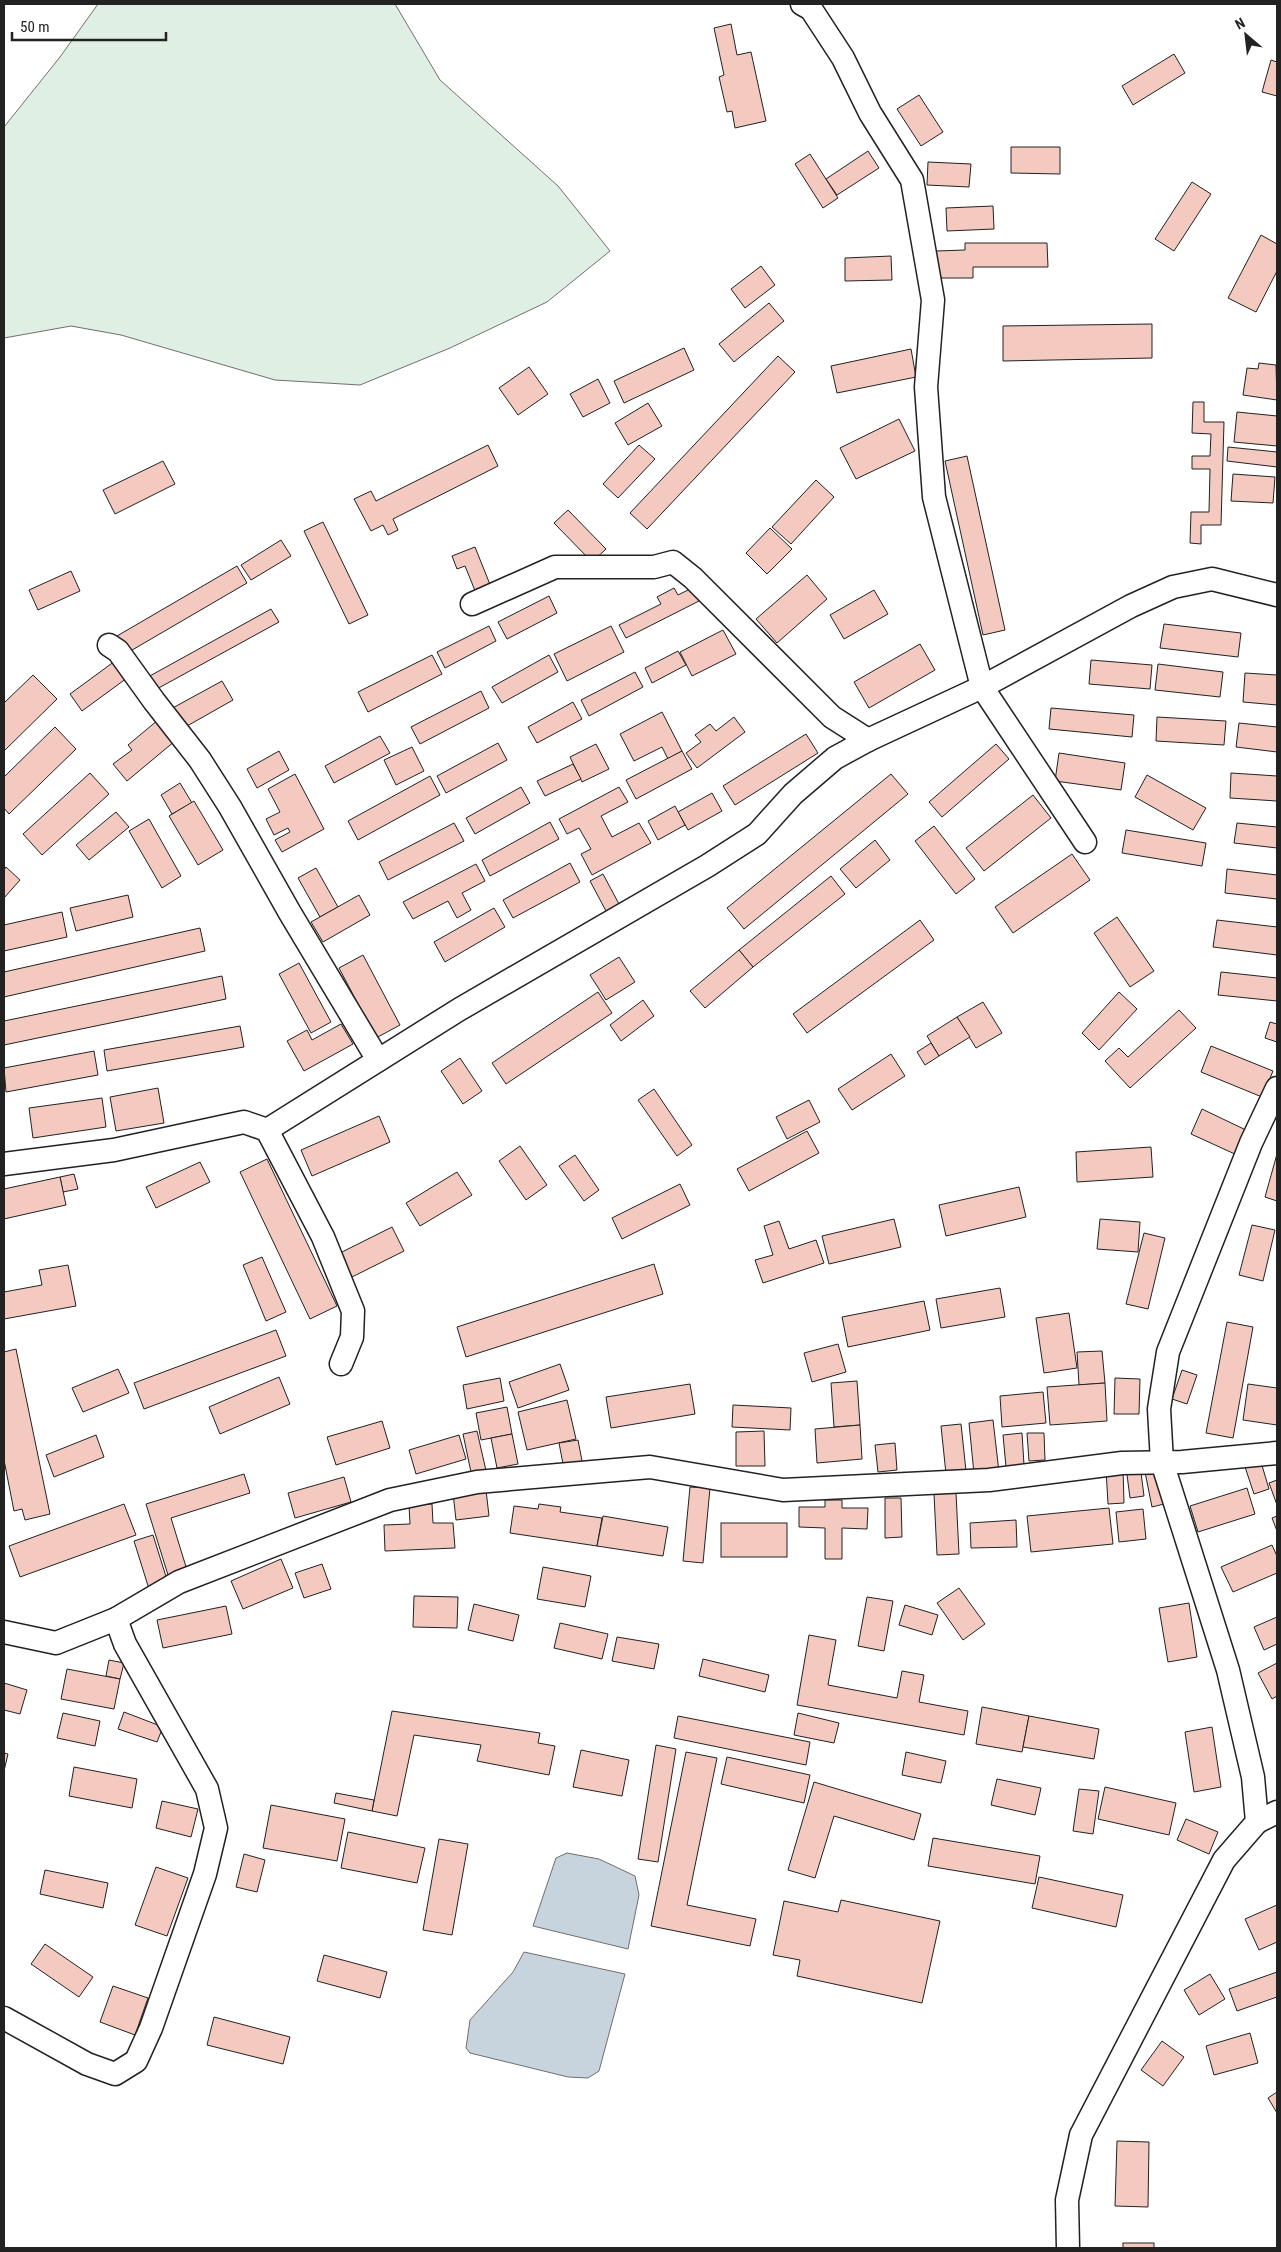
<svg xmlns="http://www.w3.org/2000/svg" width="1281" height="2252" viewBox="0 0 1281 2252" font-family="'Roboto Condensed',sans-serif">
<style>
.green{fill:#e0efe3;stroke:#6f6f6f}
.water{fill:#c7d3dd;stroke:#6f6f6f}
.building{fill:#f3c9c0;stroke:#222}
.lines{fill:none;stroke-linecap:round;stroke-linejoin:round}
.minor-casing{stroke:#222;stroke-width:25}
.minor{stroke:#fff;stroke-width:22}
</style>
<rect width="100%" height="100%" fill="#fff"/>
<path class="green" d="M98,4h297l45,76 118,106 52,65 -63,51 -97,46 -90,37 -85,-5 -154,-45 -50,-9 -67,12v-211l56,-70z"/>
<g class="water">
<path d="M567,1853l32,6 36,17 4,19 -11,54 -95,-23 23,-68z"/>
<path d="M524,1952l101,22 -26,97 -11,7 -20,-1 -98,-24 -4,-5 4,-28 43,-48z"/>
</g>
<g class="building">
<path d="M731,24l6,31 14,-3 15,69 -31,7 -3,-17 -5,1 -8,-35 5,-2 -10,-47z"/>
<path d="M1174,54l11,19 -52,32 -11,-19z"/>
<path d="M1271,60l6,2v34l-15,-4z"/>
<path d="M919,95l24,37 -22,14 -24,-37z"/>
<path d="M1011,147h49v27l-49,-1z"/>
<path d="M868,151l11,17 -42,27 -11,-16z"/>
<path d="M810,154l28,44 -15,10 -28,-44z"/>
<path d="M928,162l43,2 -2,23 -42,-2z"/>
<path d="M1192,182l19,12 -37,57 -19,-12z"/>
<path d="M993,206l1,23 -47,2 -1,-23z"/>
<path d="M1261,235l16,9v27l-21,41 -28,-14z"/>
<path d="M965,243h82l1,24h-75v11h-37v-27l29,-1z"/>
<path d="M891,256l1,24 -47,1v-23z"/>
<path d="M761,266l14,19 -30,23 -14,-19z"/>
<path d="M769,303l15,18 -50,41 -15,-18z"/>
<path d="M1152,324v34l-149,3v-35z"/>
<path d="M684,348l10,22 -70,33 -10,-22z"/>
<path d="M911,349l5,28 -79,16 -6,-27z"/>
<path d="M778,356l17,16 -148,157 -17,-16z"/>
<path d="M1259,363l17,2 1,35 -34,-5 4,-27 11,1z"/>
<path d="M529,367l19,27 -30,21 -19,-27z"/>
<path d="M598,379l12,24 -27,14 -13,-23z"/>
<path d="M1193,402h11v20h20l-3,103h-20v19l-11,-1 1,-31h18l1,-43h-18v-13h18l1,-22 -19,-1z"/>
<path d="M648,403l14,23 -34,19 -13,-22z"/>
<path d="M1237,412l40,4v30l-43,-4z"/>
<path d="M899,419l16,32 -59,28 -16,-31z"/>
<path d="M488,445l10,21 -105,53 5,11 -10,5 -5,-10 -12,6 -17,-32 17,-8 5,10z"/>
<path d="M639,445l16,14 -37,39 -15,-14z"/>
<path d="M1228,447l49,5v15l-50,-6z"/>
<path d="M967,456l38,174 -22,5 -38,-174z"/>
<path d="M163,461l12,23 -60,30 -12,-24z"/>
<path d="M1233,474l42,3 -2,26 -42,-2z"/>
<path d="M816,480l18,17 -43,47 -19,-17z"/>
<path d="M568,510l38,39 -14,13 -38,-39z"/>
<path d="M323,522l45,93 -19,9 -45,-93z"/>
<path d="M770,528l22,21 -25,25 -21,-21z"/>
<path d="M281,540l10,16 -40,24 -10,-15z"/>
<path d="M475,547l18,45 -15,6 -13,-32 -8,3 -5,-13z"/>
<path d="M237,566l10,17 -120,70 -10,-17z"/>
<path d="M71,571l9,20 -42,19 -9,-20z"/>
<path d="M807,575l20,24 -50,44 -21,-24z"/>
<path d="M674,588l4,7 14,-7 7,13 -73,37 -7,-13 42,-21 -4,-7z"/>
<path d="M874,590l14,24 -44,25 -14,-24z"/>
<path d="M549,596l8,17 -50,26 -9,-17z"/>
<path d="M271,609l8,13 -124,68 -7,-13z"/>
<path d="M1164,624l77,9 -3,24 -78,-9z"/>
<path d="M489,626l7,15 -51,27 -8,-16z"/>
<path d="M611,626l13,26 -57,29 -13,-27z"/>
<path d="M723,630l13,24 -44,22 -12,-24z"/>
<path d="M920,644l15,26 -66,38 -15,-26z"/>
<path d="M678,651l8,14 -34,18 -7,-15z"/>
<path d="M432,655l10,19 -74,38 -10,-20z"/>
<path d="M549,655l9,17 -56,31 -10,-16z"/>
<path d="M1091,660l61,5 -2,24 -61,-5z"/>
<path d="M115,661l12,17 -45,33 -12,-17z"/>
<path d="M1158,664l65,8 -3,25 -65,-7z"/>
<path d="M635,672l8,15 -54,29 -8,-16z"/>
<path d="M1245,673l32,2v30l-34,-3z"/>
<path d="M33,675l24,24 -53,52v-48z"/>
<path d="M222,681l11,19 -53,30 -11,-20z"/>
<path d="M481,691l8,17 -69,36 -9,-17z"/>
<path d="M573,702l9,17 -45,24 -9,-16z"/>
<path d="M1051,708l83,7 -2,22 -83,-8z"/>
<path d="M662,712l20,39 -14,8 -6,-12 -28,14 -14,-27z"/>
<path d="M734,717l11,15 -48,36 -11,-15 15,-11 -6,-7 15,-11 6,7z"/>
<path d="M1157,717l69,4 -2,24 -68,-4z"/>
<path d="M158,720l17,21 -48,40 -14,-17 19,-14 -4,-5z"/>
<path d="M1239,723l38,4v25l-41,-5z"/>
<path d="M55,727l21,22 -67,65 -5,-6v-31z"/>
<path d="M806,734l12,19 -83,52 -12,-19z"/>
<path d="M380,736l10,17 -56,30 -9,-17z"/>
<path d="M498,743l9,17 -61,33 -9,-17z"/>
<path d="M596,744l13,25 -27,13 -12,-25z"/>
<path d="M996,744l13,15 -67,58 -13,-15z"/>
<path d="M412,747l12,24 -28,14 -12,-25z"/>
<path d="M279,751l10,19 -32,18 -10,-19z"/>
<path d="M682,751l10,18 -56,30 -10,-19z"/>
<path d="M1059,753l66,10 -4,27 -66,-9z"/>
<path d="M573,764l8,15 -36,17 -8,-15z"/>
<path d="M90,773l19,21 -67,61 -19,-21z"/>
<path d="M1231,773l46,3v25l-47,-3z"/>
<path d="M295,774l29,55 -42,23 -7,-12 15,-8 -2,-4 -14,7 -8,-16 14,-7 -12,-23z"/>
<path d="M891,774l17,20 -164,135 -17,-21z"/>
<path d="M1147,775l59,33 -13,22 -58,-33z"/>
<path d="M430,776l10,19 -82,45 -10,-19z"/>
<path d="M180,783l12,20 -20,11 -11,-19z"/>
<path d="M521,787l9,16 -55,31 -9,-16z"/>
<path d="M619,787l9,15 -27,14 11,21 27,-14 12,20 -59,32 -11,-21 10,-5 -12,-21 -12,6 -8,-15z"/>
<path d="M712,793l10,18 -34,19 -10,-18z"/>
<path d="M1033,795l18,23 -67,53 -18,-23z"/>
<path d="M194,801l29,49 -25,15 -29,-49z"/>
<path d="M675,806l10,19 -27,15 -10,-19z"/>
<path d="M116,812l13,15 -40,33 -13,-15z"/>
<path d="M149,819l32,57 -19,12 -33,-57z"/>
<path d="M550,822l9,17 -69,37 -8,-16z"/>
<path d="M454,823l10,18 -76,39 -9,-18z"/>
<path d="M1237,823l40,4v21l-43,-5z"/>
<path d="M934,826l41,53 -19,15 -41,-53z"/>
<path d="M1126,830l80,13 -4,23 -80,-13z"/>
<path d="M875,840l15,20 -34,28 -16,-19z"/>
<path d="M1072,854l18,26 -77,53 -18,-26z"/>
<path d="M570,863l10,19 -67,36 -10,-18z"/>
<path d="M476,864l9,17 -23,12 9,17 -14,8 -9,-17 -35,18 -10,-17z"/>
<path d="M6,867l14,13 -16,18v-28z"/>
<path d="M316,868l22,39 -18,10 -22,-39z"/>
<path d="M1227,869l50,6v24l-52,-6z"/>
<path d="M603,874l16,30 -13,7 -16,-30z"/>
<path d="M831,876l14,18 -92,73 -14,-17z"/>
<path d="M128,895l5,22 -57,14 -6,-23z"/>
<path d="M359,895l11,20 -47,27 -12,-20z"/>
<path d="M494,908l11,19 -60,35 -11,-20z"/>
<path d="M62,912l5,25 -63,14v-26z"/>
<path d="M1117,917l37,54 -24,16 -36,-54z"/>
<path d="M920,920l14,20 -127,93 -14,-19z"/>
<path d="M1217,920l60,7v28l-64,-8z"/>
<path d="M200,928l5,23 -201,46v-25z"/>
<path d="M739,950l14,17 -48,41 -15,-17z"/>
<path d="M363,955l37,70 -24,13 -37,-70z"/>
<path d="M619,957l16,25 -29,18 -16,-25z"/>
<path d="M299,963l32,59 -20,11 -32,-59z"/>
<path d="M1221,972l56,6v23l-59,-6z"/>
<path d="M222,976l4,23 -222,46v-24z"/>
<path d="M598,992l14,21 -106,71 -14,-21z"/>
<path d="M1119,992l18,17 -38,41 -17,-17z"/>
<path d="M643,1000l11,16 -33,25 -11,-16z"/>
<path d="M983,1002l19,31 -26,15 -19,-31z"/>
<path d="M1179,1010l17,18 -66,60 -25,-27 14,-13 9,9z"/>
<path d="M957,1017l13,20 -31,19 -12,-20z"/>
<path d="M1270,1022l7,2v18l-12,-4z"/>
<path d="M341,1024l12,20 -49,27 -17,-30 20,-11 5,10z"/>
<path d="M240,1026l4,21 -137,24 -3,-21z"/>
<path d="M931,1043l8,13 -14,9 -8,-13z"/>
<path d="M1211,1046l62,25 -11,26 -61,-25z"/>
<path d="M94,1051l4,24 -92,17 -2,-24z"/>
<path d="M891,1054l14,22 -53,34 -14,-21z"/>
<path d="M460,1058l22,33 -19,13 -22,-33z"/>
<path d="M158,1088l6,35 -48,8 -6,-34z"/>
<path d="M654,1089l38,56 -15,11 -39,-56z"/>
<path d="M102,1098l4,29 -73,11 -4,-30z"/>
<path d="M809,1100l11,22 -33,17 -11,-22z"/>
<path d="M1202,1109l46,22 -11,24 -46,-21z"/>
<path d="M379,1116l11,26 -78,34 -11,-26z"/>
<path d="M807,1131l12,22 -70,38 -12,-22z"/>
<path d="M520,1146l27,39 -21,15 -27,-39z"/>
<path d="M1151,1147l2,30 -76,5 -1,-30z"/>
<path d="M1277,1154v47l-12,-4z"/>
<path d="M575,1155l24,35 -15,11 -25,-35z"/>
<path d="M267,1159l70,147 -27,13 -70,-147z"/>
<path d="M200,1162l10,20 -54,26 -10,-21z"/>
<path d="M457,1172l15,23 -52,31 -14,-23z"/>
<path d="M74,1174l4,15 -15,3 -3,-15z"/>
<path d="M60,1177l6,28 -62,14v-30z"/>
<path d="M680,1184l10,21 -68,34 -10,-21z"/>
<path d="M1019,1187l7,30 -80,19 -7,-31z"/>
<path d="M894,1219l7,28 -72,17 -7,-28z"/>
<path d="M1100,1219l40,3 -2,30 -41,-3z"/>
<path d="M779,1221l10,28 27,-9 8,23 -61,20 -8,-23 18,-5 -9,-29z"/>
<path d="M1252,1225l23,5 -12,51 -24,-6z"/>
<path d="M392,1227l12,24 -52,26 -12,-24z"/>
<path d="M1144,1233l21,5 -17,71 -22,-5z"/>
<path d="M262,1257l24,55 -20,9 -23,-56z"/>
<path d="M654,1264l9,30 -197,63 -9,-30z"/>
<path d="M68,1265l8,41 -72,13v-27l38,-7 -3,-15z"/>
<path d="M1000,1288l5,29 -64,11 -5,-29z"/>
<path d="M924,1301l6,29 -82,17 -6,-30z"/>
<path d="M1069,1313l8,55 -33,5 -8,-55z"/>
<path d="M1227,1322l26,5 -20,111 -27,-5z"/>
<path d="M276,1330l10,26 -142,53 -10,-26z"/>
<path d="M838,1344l8,28 -34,10 -8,-29z"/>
<path d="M16,1349l34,165 -25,6 -3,-11 -8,2 -10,-51v-108z"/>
<path d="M1102,1351l3,32 -26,2 -2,-33z"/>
<path d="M560,1364l9,26 -51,18 -9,-26z"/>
<path d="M118,1369l11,24 -46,19 -11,-24z"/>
<path d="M1182,1370l15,5 -10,29 -15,-5z"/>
<path d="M279,1377l11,27 -70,30 -11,-27z"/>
<path d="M500,1378l4,23 -37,8 -4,-24z"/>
<path d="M1115,1378l25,1 -1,35h-25z"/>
<path d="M857,1381l3,44 -26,2 -3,-44z"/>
<path d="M1105,1383l2,38 -57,4 -3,-38z"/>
<path d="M690,1384l5,30 -84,14 -5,-31z"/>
<path d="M1248,1384l29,4v37l-34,-5z"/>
<path d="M1043,1392l3,31 -44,4 -2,-31z"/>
<path d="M567,1400l9,39 -49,11 -9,-38z"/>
<path d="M733,1405l58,3 -1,22 -58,-3z"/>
<path d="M507,1407l5,27 -31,6 -5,-27z"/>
<path d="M993,1420l6,52 -25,2 -5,-51z"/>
<path d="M382,1421l8,27 -54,17 -9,-28z"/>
<path d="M961,1424l5,47 -20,3 -5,-48z"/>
<path d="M860,1425l2,34 -45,4 -2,-34z"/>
<path d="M477,1431l10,44 -15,2 -9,-43z"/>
<path d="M764,1431l1,35h-29v-34z"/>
<path d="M1022,1433l2,32 -18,2 -3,-32z"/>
<path d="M1027,1433h17l1,27 -16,1z"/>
<path d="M512,1434l6,30 -21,4 -6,-30z"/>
<path d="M96,1435l8,22 -50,20 -8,-22z"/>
<path d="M459,1435l7,24 -50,15 -7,-24z"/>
<path d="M578,1440l5,26 -19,3 -5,-26z"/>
<path d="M895,1443l2,27 -19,2 -3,-27z"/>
<path d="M1261,1462l8,27 -15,5 -9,-27z"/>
<path d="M1140,1465l4,31 -14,2 -4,-31z"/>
<path d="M1106,1469h17l1,34 -16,1z"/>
<path d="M1156,1470l8,34 -12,3 -7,-35z"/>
<path d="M244,1474l6,19 -79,25 16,52 -19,5 -22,-71z"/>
<path d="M344,1477l7,25 -56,16 -7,-25z"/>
<path d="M1277,1480v25l-8,-22z"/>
<path d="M690,1487l20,1 -7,75 -20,-2z"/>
<path d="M1247,1488l8,26 -57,18 -8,-26z"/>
<path d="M486,1490l3,26 -33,4 -3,-27z"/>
<path d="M956,1493l3,61 -22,1 -3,-61z"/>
<path d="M885,1498h16l1,39 -17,1z"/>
<path d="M825,1500h17v8h26l-1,21 -25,-1v31h-17v-31l-26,-1v-20h26z"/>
<path d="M124,1504l12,31 -116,42 -11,-31z"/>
<path d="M432,1504l1,19h20l2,25 -70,3 -1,-26 26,-1 -1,-19z"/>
<path d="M539,1504l22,3 -1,5 42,6 -5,28 -87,-13 4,-27 24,3z"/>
<path d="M1109,1508l4,36 -82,8 -4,-36z"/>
<path d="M1143,1509l3,30 -27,3 -3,-30z"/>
<path d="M603,1516l65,11 -5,29 -66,-10z"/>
<path d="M1277,1516v15l-5,-13z"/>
<path d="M1016,1520l1,27 -46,1 -1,-25z"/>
<rect x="721" y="1523" width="66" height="34"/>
<path d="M153,1535l15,48 -19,6 -15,-48z"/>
<path d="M1272,1545l5,11v17l-44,19 -12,-25z"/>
<path d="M281,1559l12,29 -50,21 -12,-28z"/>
<path d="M322,1564l9,25 -27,9 -9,-25z"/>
<path d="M543,1567l48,9 -6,31 -48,-8z"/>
<path d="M959,1588l26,36 -22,16 -26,-37z"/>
<path d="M414,1596l44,1 -1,31 -44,-1z"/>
<path d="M867,1597l26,4 -9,50 -26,-5z"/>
<path d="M1189,1603l8,54 -29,5 -9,-54z"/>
<path d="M474,1604l45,11 -6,26 -45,-11z"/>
<path d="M905,1605l33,10 -6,20 -33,-10z"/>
<path d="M226,1606l6,28 -69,14 -6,-28z"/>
<path d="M1277,1617v27l-13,6 -10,-23z"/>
<path d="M560,1623l48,11 -6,25 -48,-11z"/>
<path d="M809,1635l27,5 -8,45 69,13 5,-27 22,4 -5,27 49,9 -4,24 -167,-30z"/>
<path d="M617,1637l42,7 -5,25 -42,-8z"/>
<path d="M703,1659l66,16 -4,17 -66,-16z"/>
<path d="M109,1660l15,3 -4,16 -14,-3z"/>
<path d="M1277,1663v33l-5,3 -14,-26z"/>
<path d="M67,1669l53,10 -6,30 -53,-10z"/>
<path d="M4,1683l23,7 -7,24 -16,-4z"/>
<path d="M982,1707l47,9 -7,36 -46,-8z"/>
<path d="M392,1711l148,22 -2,10 17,3 -6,29 -72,-14 4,-16 -67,-10 -17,81 -25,-5z"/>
<path d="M124,1712l39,15 -6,15 -39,-13z"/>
<path d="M63,1713l37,8 -5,25 -38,-8z"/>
<path d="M798,1713l41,10 -5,20 -40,-8z"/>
<path d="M678,1716l132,26 -4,23 -132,-27z"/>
<path d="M1029,1716l70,13 -5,30 -71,-12z"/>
<path d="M1212,1727l9,60 -27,5 -9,-60z"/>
<path d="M656,1745l20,4 -18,113 -20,-3z"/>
<path d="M581,1750l48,10 -7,36 -49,-9z"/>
<path d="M686,1752l31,6 -30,147 69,14 -6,27 -99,-20z"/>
<path d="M906,1752l40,9 -5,22 -39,-8z"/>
<path d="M4,1753l4,1 -4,17z"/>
<path d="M727,1757l83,18 -6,28 -83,-19z"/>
<path d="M74,1767l63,12 -5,29 -63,-12z"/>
<path d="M997,1779l44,9 -6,27 -44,-10z"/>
<path d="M814,1782l107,32 -7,26 -80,-24 -19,62 -27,-8z"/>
<path d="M1105,1787l71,16 -7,32 -71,-16z"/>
<path d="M1079,1789l20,2 -6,43 -20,-3z"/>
<path d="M336,1793l38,7 -2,11 -38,-8z"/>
<path d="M162,1801l36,8 -7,28 -35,-9z"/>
<path d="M271,1805l74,14 -8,42 -74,-13z"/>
<path d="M1186,1819l32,13 -9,22 -32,-14z"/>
<path d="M348,1832l77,16 -8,35 -76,-15z"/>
<path d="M933,1838l107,18 -5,28 -107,-18z"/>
<path d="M439,1839l29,5 -16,91 -29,-5z"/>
<path d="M244,1854l21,6 -8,32 -21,-5z"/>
<path d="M156,1867l32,11 -21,58 -32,-11z"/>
<path d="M45,1870l63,13 -5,25 -63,-14z"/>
<path d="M1039,1877l84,18 -7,32 -84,-19z"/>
<path d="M841,1900l99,21 -18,82 -125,-27 3,-16 -27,-5 11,-54 54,11z"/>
<path d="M1277,1905v37l-18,8 -14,-31z"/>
<path d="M45,1944l48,33 -14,20 -48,-33z"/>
<path d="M324,1955l63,17 -7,26 -63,-17z"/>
<path d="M1277,1972v25l-40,14 -8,-22z"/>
<path d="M1210,1974l15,25 -26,16 -15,-25z"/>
<path d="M113,1986l35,12 -13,37 -35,-13z"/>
<path d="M214,2017l76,20 -7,27 -76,-19z"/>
<path d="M1250,2033l8,30 -44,12 -8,-29z"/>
<path d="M1162,2041l22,16 -21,29 -22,-16z"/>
<path d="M1277,2092v21l-9,-15z"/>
<path d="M1117,2141l32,1 -1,65 -33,-1z"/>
<rect x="1123" y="2243" width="31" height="5"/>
</g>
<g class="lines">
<g class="minor-casing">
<g id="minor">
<path d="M802,4l9,5 32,49 27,55 42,67 21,120 -7,87 8,110 48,190 103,155"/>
<path d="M472,604l83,-37h99l19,-5 20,16 139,139 36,23"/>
<path d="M109,645l9,6 36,50 46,59 30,47 60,106 88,147"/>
<path d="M267,1130l56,107 30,74 -1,26 -11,27"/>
<path d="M4,1164l110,-14 130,-28 23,8 193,-121 247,-143 50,-32 36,-40 42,-36 33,-18 114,-53 149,-81 42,-19 39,-8 65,16"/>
<path d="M4,1632l52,11 60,-24 63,-37 211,-82 87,-18 173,-15 133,23 206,-10 133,-17 60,-1 95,-9"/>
<path d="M1257,1822l20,-10"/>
<path d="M4,2018l83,46 28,10 21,-13 15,-33 54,-154 11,-46 -9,-39 -82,-145 -9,-25"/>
<path d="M1068,2248l-1,-48 14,-65 143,-275 33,-38 -4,-45 -25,-107 -66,-208 -3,-53 9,-57 83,-209 26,-55"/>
</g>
</g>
<use href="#minor" class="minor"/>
</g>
<rect width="1281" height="2252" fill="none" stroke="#222222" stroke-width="10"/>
<g transform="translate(1246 35) rotate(332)" stroke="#ffffff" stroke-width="4" paint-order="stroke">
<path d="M0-4L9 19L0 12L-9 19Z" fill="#222222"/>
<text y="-8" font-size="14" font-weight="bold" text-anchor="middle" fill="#222222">N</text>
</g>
<path d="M12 32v8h154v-8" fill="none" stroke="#222222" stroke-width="2.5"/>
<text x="20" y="32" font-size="15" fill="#222222" stroke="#ffffff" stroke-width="4" paint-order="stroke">50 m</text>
</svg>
